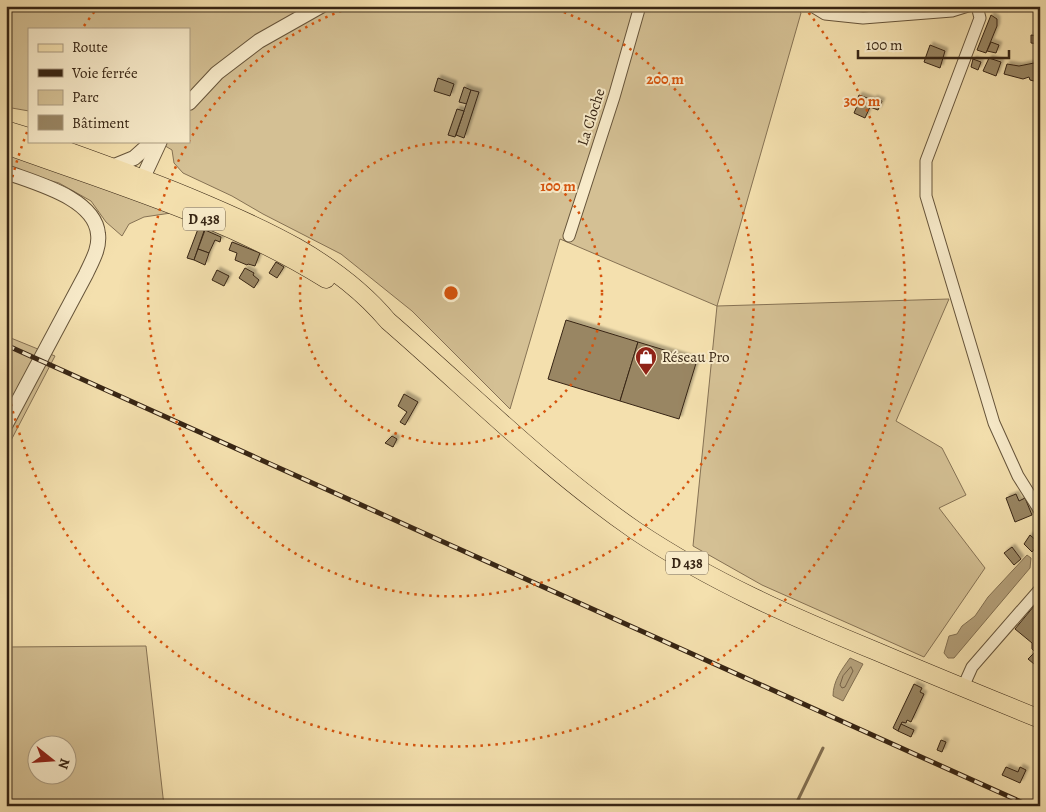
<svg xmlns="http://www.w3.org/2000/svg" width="1046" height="812" viewBox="0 0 1046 812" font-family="Alegreya,serif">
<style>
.green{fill:#d4c094;stroke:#867254;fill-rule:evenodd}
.water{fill:#b4a07a;stroke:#826f51}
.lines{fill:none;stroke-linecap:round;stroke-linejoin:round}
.shore{stroke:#766247;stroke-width:1}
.stream{stroke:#826f51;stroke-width:3}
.building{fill:#998664;stroke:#372514;filter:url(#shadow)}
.minor-casing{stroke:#66543a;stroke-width:13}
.tertiary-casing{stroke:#66543a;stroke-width:16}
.primary-casing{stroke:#372514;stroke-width:19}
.minor{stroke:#f8ebca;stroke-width:11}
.tertiary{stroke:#f8ebca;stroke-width:14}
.primary{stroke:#f4e0ae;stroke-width:18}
.rail-casing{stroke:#372514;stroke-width:5}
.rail{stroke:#f8ebca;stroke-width:3;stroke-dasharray:9;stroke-linecap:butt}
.ring{fill:none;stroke:#d6540d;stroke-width:2.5;stroke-dasharray:2.5 5}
.labels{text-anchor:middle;stroke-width:4;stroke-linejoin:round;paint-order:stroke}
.shield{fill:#f8ebca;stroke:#71604b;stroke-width:1}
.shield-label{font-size:14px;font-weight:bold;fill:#372514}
.street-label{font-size:15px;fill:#372514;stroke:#f8ebca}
.poi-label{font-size:15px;fill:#372514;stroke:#f8ebca;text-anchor:start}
.centre{fill:#d6540d;stroke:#f8ebca;stroke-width:2.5}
.ring-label{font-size:15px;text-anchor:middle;font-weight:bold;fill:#d6540d;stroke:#f8ebca;stroke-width:4;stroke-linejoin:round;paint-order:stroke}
</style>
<defs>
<filter id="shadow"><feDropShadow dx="3" dy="-3" stdDeviation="1" flood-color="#0004"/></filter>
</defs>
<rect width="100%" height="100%" fill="#f4e0ae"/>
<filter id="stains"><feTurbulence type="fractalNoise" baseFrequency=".004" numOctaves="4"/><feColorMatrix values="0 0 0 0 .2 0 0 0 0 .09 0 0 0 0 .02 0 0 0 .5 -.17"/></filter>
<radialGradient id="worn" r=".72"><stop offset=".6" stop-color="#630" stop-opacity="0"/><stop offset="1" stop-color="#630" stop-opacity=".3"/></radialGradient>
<g class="green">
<path d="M8,6h786l7,7 -84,293 232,-7 -53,122 46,27 24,47 -27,13 46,60 -61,89 -162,-72 -69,-39 24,-240 -157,-67 -50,170 -98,-98 -71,-57 -78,-40 -31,-18 -49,-23 -9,-10 -2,-13 -15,-9h32v-112h-160v82l-23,-4v-96z"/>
<path d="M818,6h101l-31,5 -48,1z"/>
<path d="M6,153l165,60 -27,4 -15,7 -7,12 -16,-14 -15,-21 -32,-18 -29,-8 -24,-9z"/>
<path d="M6,336l49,20 -49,94z"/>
<path d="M146,646l18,160h-158v-159zM68,744v30h-30v-30z"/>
</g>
<g class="water">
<path d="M1027,555l4,3 -1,10 -76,90h-6l-4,-5 5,-17 8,-2 5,-8 13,-10 13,-19z"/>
<path d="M850,658l13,6 -20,37 -10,-5c0,-15 9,-27 17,-38z"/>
</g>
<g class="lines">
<path class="shore" d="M851,667l2,4 -8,16 -3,1 -2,-3 3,-9z"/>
<path class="stream" d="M795,806l28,-58"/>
</g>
<g class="building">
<path d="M991,15l6,4v7l-11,27 -9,-3z"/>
<path d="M1031,35l8,1v8l-8,-1z"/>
<path d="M991,42l8,3 -3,8 -9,-2z"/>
<path d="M930,45l15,6 -5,17 -16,-6z"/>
<path d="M989,58l12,4 -5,14 -13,-5z"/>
<path d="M973,59l8,3 -3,8 -7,-3z"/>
<path d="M1039,62l1,13 -4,1v3l-2,2 -4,-1 -1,-3 -6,2 -19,-5 3,-10 12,2z"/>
<path d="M438,78l16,6 -4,12 -16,-5z"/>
<path d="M464,87l7,3 -4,14 -8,-2z"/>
<path d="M471,90l8,2 -15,46 -8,-3z"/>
<path d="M859,95l14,5 1,-2 8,3 -4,9 -8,-3 -5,11 -11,-5 3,-7 -2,-1z"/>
<path d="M457,109l7,2 -9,26 -7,-2z"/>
<path d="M198,229l6,2 -10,29 -7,-2z"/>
<path d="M205,230l16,7 -1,5 -5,-2 -6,13 -11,-4z"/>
<path d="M232,242l28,11 -5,13 -7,-2 -1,1 -12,-5 2,-7 -8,-3z"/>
<path d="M198,249l11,4 -4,12 -11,-5z"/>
<path d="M276,262l8,5 -7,11 -8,-5z"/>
<path d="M245,268l9,5 -1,2 6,5 -5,8 -15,-10z"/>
<path d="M217,270l12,6 -5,10 -12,-6z"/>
<path d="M566,320l72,22 -18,59 -72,-22z"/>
<path d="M638,342l59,18 -18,59 -59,-18z"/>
<path d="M404,394l14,8 -13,23 -5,-3 7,-10 -9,-6z"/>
<path d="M392,436l5,3 -4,8 -8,-4z"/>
<path d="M1016,494l3,7 6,-3 7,17 -17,7 -9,-24z"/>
<path d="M1030,535l9,8 -7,9 -8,-8z"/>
<path d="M1012,547l9,12 -7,6 -10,-12z"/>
<path d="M1034,606l6,4v22l-6,7 6,4v15l-2,2 2,2v7l-12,-10 7,-7 -3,-3v-6l-17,-14z"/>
<path d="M914,684l8,4 -2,4 4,2 -13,28 -4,-2 -1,3 -4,-1 -4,9 -5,-3z"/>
<path d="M901,724l13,6 -3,7 -13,-6z"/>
<path d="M941,740l5,2 -4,10 -5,-2z"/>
<path d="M1006,767l12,5 2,-5 6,3 -6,13 -18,-8z"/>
</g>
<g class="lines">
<g class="minor-casing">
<g id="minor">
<path d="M812,6l13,8 38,4 89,-7 16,-5"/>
<path d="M977,6l3,12 -54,143v35l68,227 24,53 22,35"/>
<path d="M569,236l45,-139 26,-91"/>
<path d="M963,687l9,-20 68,-78"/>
</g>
</g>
<g class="tertiary-casing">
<g id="tertiary">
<path d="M189,103l28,-30 42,-32 62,-35"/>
<path d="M112,167l22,-9 19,-17"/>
<path d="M6,172c29,11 89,26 92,62 2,14 -6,27 -12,40l-80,150"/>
<path d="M136,185l5,-3 19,-41"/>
</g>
</g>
<g class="primary-casing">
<g id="primary">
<path d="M6,130l23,7"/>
<path d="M39,141c51,18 101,36 150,56 72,30 148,63 199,124 82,71 158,148 248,210 76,51 159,87 242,121 54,23 108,45 162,67"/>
<path d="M6,145c107,39 223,73 320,134"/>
</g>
</g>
<use href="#minor" class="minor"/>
<use href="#tertiary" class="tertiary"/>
<use href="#primary" class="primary"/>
<g class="rail-casing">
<path id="rail" d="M6,345l1024,461"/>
</g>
<use href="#rail" class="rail"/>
</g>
<g class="ring">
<circle cx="451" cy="293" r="151"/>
<path d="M550 7A303 303 0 1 1 352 7"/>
<path d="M7 199A454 454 0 0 1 29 127M84 26A454 454 0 0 1 98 7M804 7A454 454 0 1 1 7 387"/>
</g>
<defs>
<g id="shop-pin" transform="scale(1.125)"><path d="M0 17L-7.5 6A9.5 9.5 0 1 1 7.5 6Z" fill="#8f2418" stroke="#f8ebca"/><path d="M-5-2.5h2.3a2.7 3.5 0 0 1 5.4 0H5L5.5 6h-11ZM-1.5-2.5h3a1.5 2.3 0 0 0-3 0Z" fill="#fff"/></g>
</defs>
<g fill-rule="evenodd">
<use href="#shop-pin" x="646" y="357"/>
</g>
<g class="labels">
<g class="shield">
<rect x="183" y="207.5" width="42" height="23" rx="4"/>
<rect x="666" y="551.5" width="42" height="23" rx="4"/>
</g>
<g class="shield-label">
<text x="204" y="224">D 438</text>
<text x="687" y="568">D 438</text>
</g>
<g class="street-label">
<text transform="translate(591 117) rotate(-72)" y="5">La Cloche</text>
</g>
<g class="poi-label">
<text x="662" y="362">Réseau Pro</text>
</g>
</g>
<circle cx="451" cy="293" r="8" class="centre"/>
<g class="ring-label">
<text x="665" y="84">200 m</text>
<text x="862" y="106">300 m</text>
<text x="558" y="191">100 m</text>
</g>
<rect width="1046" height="812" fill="none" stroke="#f4e0ae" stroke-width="25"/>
<rect x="8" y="8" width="1031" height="797" fill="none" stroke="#372514" stroke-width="2.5"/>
<rect x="12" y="12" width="1021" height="787" fill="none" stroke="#372514"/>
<rect x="28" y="28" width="162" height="115" fill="#f8ebca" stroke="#ab9c81"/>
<rect x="38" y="44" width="25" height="8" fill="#f4e0ae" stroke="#ab9c81"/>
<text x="72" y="52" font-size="15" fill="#372514">Route</text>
<rect x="38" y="69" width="25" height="8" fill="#372514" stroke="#ab9c81"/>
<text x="72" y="78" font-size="15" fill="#372514">Voie ferrée</text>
<rect x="38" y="90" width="25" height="15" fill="#d4c094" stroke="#ab9c81"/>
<text x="72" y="102" font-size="15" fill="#372514">Parc</text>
<rect x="38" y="115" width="25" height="15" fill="#998664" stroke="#ab9c81"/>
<text x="72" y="128" font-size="15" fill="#372514">Bâtiment</text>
<g transform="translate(52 760) rotate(107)"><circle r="24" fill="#f8ebca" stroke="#ab9c81"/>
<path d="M0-4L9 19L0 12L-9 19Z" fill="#8f2418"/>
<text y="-8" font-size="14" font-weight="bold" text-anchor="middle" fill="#372514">N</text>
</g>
<path d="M858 50v8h151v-8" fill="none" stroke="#372514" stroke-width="2.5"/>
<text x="866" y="50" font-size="15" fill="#372514" stroke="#f8ebca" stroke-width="4" paint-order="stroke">100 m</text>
<rect width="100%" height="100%" filter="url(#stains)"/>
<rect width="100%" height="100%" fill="url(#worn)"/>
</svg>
